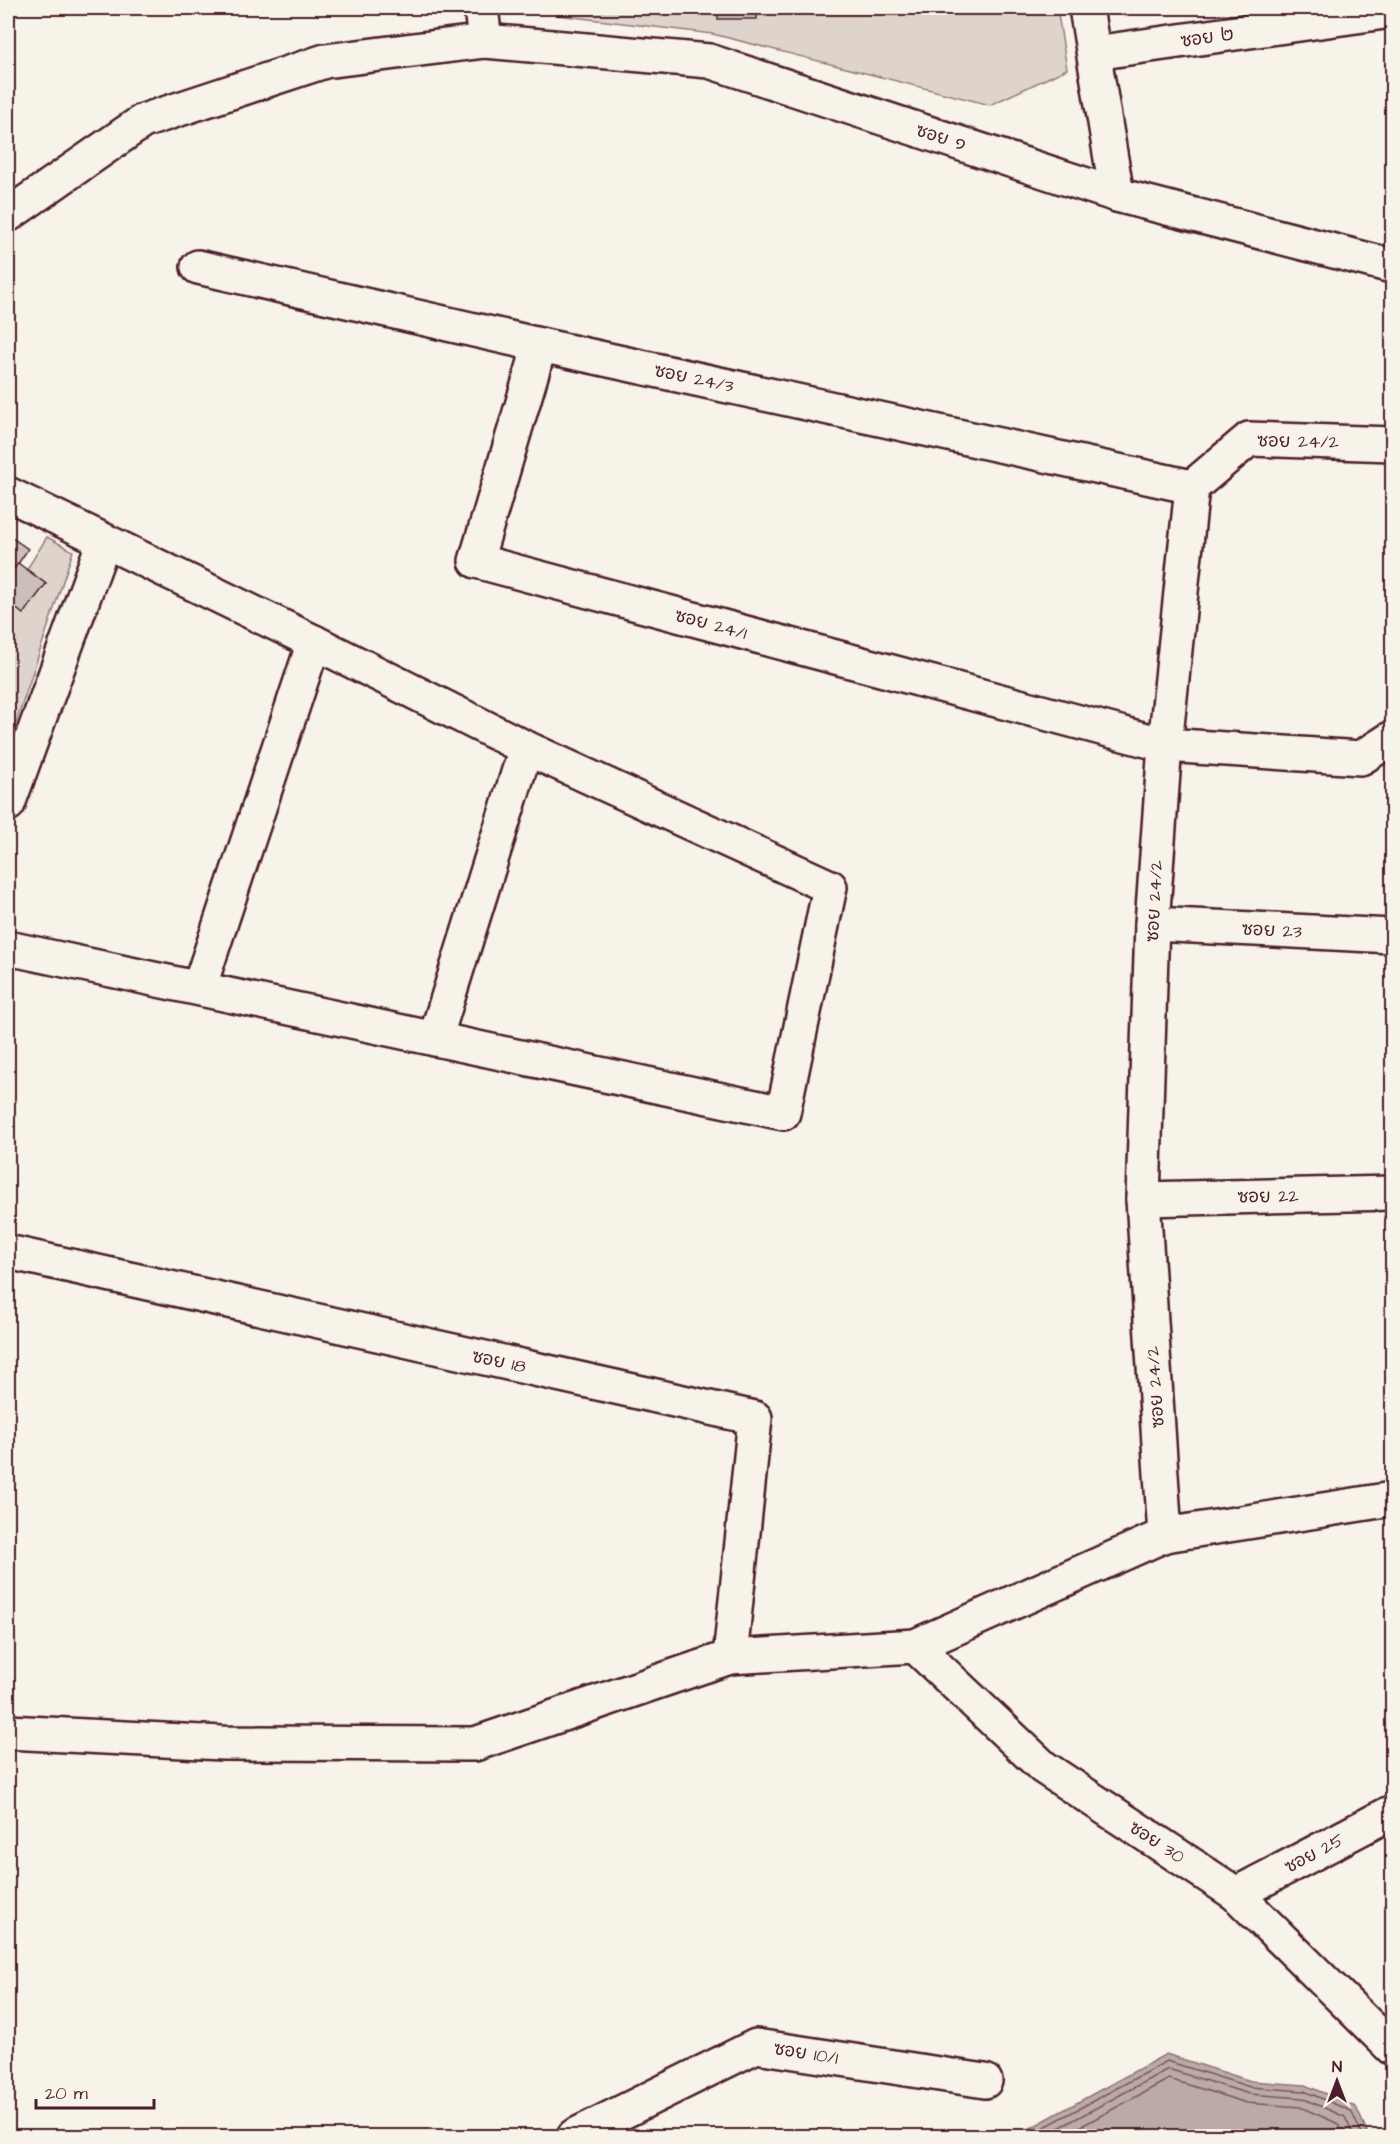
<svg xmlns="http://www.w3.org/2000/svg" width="1400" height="2144" viewBox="0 0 1400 2144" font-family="'Architects Daughter','Playpen Sans Thai',sans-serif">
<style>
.green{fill:#ded4cc;stroke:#947a7c;stroke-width:1.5}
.water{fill:#bcaaa7;stroke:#8e7275;stroke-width:1.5}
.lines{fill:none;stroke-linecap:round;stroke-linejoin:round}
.shore{stroke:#78575d;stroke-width:1.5}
.building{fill:#ccbfb9;stroke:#4a1f2b;stroke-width:1.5}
.minor-casing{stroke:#4a1f2b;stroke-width:38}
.minor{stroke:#f7f3e8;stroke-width:33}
.labels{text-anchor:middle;stroke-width:4.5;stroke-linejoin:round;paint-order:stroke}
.street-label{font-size:18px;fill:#4a1f2b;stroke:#f7f3e8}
</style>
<rect width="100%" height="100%" fill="#f7f3e8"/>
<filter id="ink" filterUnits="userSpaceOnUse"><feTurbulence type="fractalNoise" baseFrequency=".0167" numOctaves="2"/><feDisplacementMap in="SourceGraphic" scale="12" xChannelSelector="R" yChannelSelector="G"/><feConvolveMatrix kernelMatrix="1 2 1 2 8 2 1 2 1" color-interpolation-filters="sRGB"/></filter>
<g filter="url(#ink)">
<g class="green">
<path d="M549,8h508l10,61 -77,36 -277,-71 -156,-19z"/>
<path d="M47,537l26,14 -65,196v-145l15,12 23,-30 -19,-15z"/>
</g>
<path class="water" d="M1166,2054l85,27 54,4 51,22 13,29h-353z"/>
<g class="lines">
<g class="shore">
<path d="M1028,2136l139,-75 83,26 54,4 47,20 12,25"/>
<path d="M1044,2136l124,-67 81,25 53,4 43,19 9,19"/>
<path d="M1063,2136l106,-57 78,24 53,4 39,17 6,12"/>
</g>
</g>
<g class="building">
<rect x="718" y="8" width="39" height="11"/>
<path d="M8,535l20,14 -14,21 -6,-5z"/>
<path d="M18,563l28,21 -23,30 -15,-12v-24z"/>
</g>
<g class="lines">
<g class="minor-casing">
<g id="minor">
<path d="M481,8l4,33"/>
<path d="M1086,8l31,187"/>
<path d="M1094,53l298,-42"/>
<path d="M8,215l135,-94 182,-60 160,-20 224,20 408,134 275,71"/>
<path d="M198,267l342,78 652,142"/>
<path d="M540,345l-64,216 689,184 196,13 31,-20"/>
<path d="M8,494l306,148 212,106 304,139 -47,226 -775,-165"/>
<path d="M8,804l96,-263"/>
<path d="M1152,924l240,12"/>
<path d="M199,988l115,-346"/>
<path d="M435,1039l91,-291"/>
<path d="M1143,1199l249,-6"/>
<path d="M8,1252l747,166 -25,239"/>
<path d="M1165,1535l-22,-336 9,-275 13,-179 27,-258 57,-48 143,5"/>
<path d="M915,1646l128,121 193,127 156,154"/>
<path d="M8,1732l214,11 253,1 255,-87 185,-11 250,-111 227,-36"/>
<path d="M1236,1894l156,-82"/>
<path d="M574,2136l182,-90 229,35"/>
</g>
</g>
<use href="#minor" class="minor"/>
</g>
</g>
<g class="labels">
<g class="street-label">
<text transform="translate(1207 37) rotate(-8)" y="6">ซอย ๒</text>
<text transform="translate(941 137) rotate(18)" y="6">ซอย ๑</text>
<text transform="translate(694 378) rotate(12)" y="6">ซอย 24/3</text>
<text transform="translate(1298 441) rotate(1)" y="6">ซอย 24/2</text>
<text transform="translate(711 624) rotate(15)" y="6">ซอย 24/1</text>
<text transform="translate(1154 901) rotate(-87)" y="6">ซอย 24/2</text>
<text transform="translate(1272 930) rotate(3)" y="6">ซอย 23</text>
<text transform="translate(1268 1196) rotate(-1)" y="6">ซอย 22</text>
<text transform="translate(499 1361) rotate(12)" y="6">ซอย 18</text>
<text transform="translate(1155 1387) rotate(-94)" y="6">ซอย 24/2</text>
<text transform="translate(1157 1842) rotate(33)" y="6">ซอย 30</text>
<text transform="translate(1314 1853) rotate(-28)" y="6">ซอย 25</text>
<text transform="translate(806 2053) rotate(9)" y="6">ซอย 10/1</text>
</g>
</g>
<rect width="1400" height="2144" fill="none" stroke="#f7f3e8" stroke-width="30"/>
<rect x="15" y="15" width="1370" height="2114" fill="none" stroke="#4a1f2b" stroke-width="2" filter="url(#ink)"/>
<g transform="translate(1337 2081)" stroke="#f7f3e8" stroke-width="4.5" paint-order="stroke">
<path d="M0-4.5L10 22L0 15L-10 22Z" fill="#4a1f2b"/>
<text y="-9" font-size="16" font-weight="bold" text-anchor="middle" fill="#4a1f2b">N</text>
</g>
<path d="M36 2099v9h118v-9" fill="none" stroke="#4a1f2b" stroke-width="3"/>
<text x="45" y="2099" font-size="18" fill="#4a1f2b" stroke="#f7f3e8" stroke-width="4.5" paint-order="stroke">20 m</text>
</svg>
